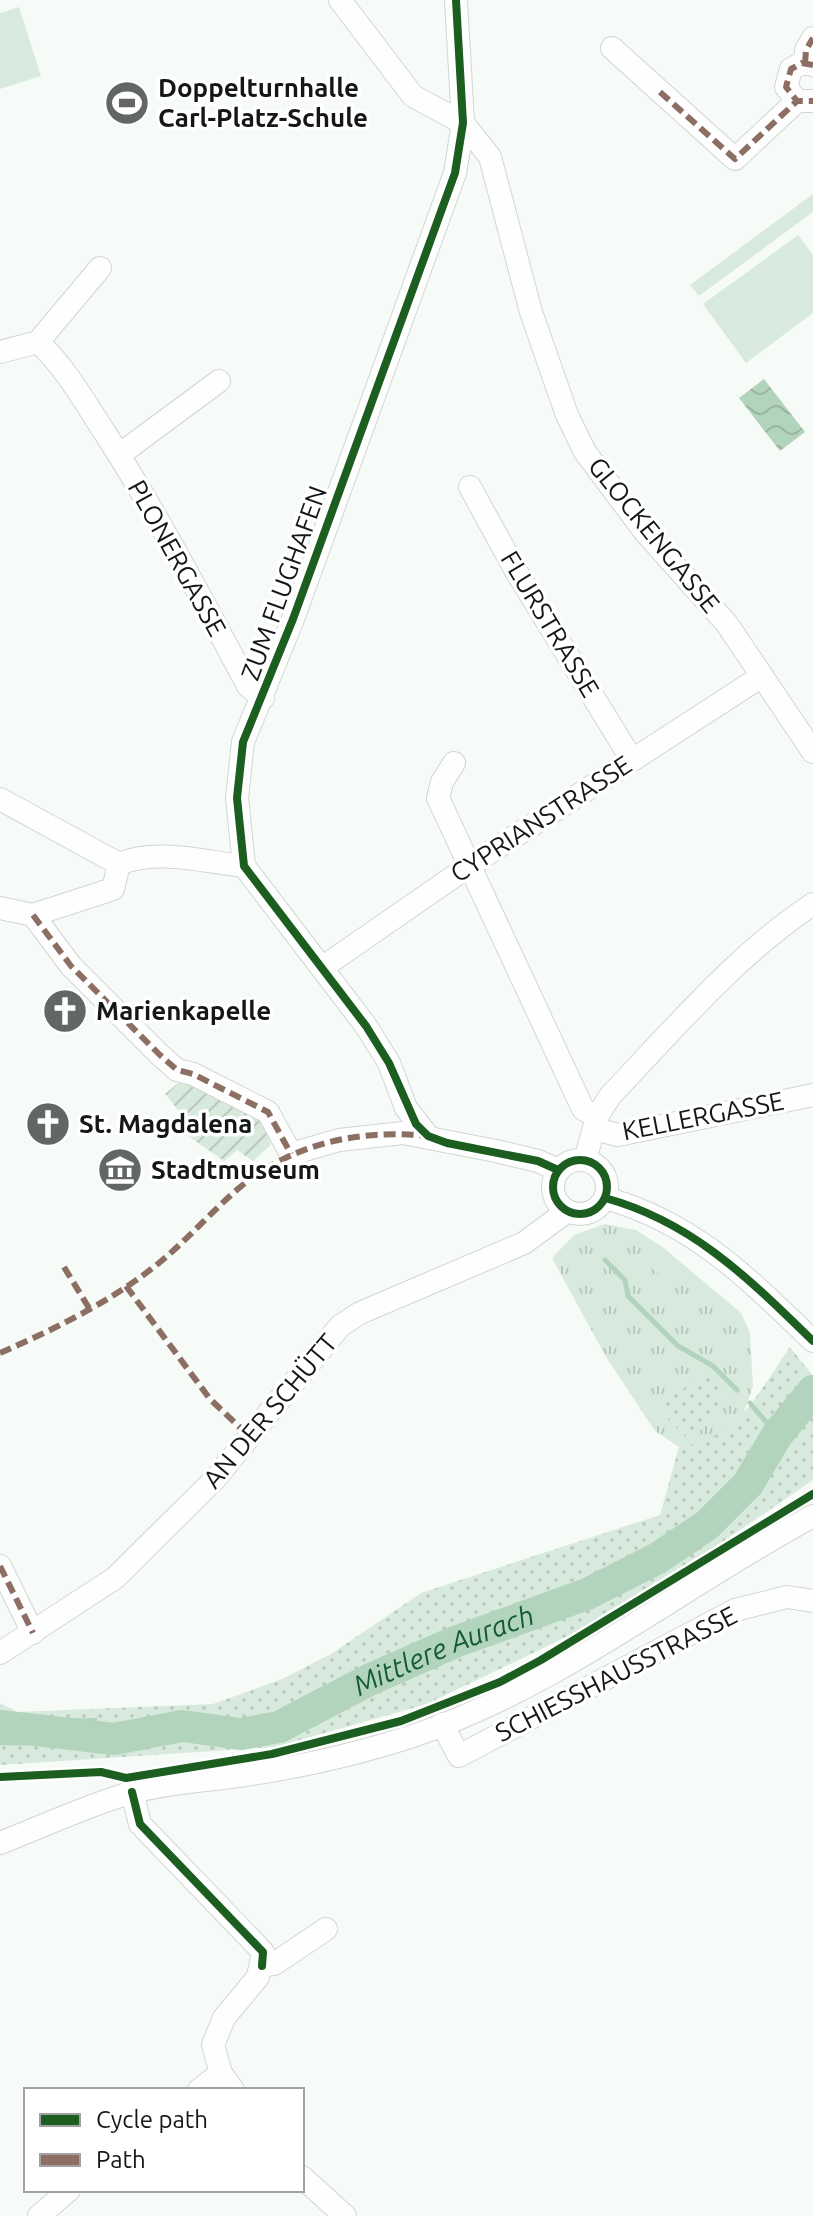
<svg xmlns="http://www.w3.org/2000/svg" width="813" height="2216" viewBox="0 0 813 2216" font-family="Ubuntu,sans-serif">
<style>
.grass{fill:url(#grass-tufts)}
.park{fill:url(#park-dots)}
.garden{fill:url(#garden-furrows)}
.pitch{fill:#d8eadd}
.water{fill:url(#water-waves)}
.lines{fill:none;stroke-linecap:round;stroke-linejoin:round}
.stream{stroke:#b3d4bc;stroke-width:5}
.river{stroke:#b3d4bc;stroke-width:32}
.minor-casing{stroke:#d2d6d3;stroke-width:24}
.minor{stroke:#fefefe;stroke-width:22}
.quiet{stroke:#8d6e63;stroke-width:6;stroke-dasharray:12 6;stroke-linecap:butt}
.cycleway-casing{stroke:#fff;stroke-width:13}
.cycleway{stroke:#1b5e20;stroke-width:8}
.labels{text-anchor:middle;stroke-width:7;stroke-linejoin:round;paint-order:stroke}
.poi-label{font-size:26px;font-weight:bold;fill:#141715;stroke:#fff;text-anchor:start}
.street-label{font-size:26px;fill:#141715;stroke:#fff}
.water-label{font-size:28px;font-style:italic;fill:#125b33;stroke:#fff}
</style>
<defs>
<pattern id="grass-tufts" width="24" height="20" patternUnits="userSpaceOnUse" patternTransform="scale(2)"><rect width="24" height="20" fill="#d8eadd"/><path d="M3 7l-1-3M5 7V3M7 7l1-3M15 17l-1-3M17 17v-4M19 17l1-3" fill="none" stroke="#b8c8bd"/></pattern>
<pattern id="park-dots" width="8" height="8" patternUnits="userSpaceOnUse" patternTransform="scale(2)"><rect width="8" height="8" fill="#d8eadd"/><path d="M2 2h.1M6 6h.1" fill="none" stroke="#b8c8bd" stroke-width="1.8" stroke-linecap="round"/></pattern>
<pattern id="garden-furrows" width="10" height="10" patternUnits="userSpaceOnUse" patternTransform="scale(2)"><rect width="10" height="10" fill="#d8eadd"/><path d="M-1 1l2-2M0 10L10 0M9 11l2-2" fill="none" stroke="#b8c8bd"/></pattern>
<pattern id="water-waves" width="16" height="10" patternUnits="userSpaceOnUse" patternTransform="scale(2)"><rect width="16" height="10" fill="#b3d4bc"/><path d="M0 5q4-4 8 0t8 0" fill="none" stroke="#99b5a1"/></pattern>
</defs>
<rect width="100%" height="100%" fill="#f6fbf7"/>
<path class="grass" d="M605,1224l31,6 28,18 77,65 9,20 3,54 -10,27 -19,20 -25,10 -20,3 -24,-16 -49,-74 -54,-99 22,-23z"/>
<g class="park">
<path d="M790,1347l23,29v104l-89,61 -152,93 -145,70 -152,43 -275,18v-62l17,9 196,-8 69,-25 49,-25 90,-61 239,-78 19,-68c59,-7 80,-56 111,-100z"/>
<path d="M703,1374l21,13 -9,25 -24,30 -27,-27 -3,-10z"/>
</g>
<path class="garden" d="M182,1080c31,15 83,26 89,65l-18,16 -16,-11 -13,11 -43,-30 5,-11 -21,-26z"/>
<g class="pitch">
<path d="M19,7l22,69 -41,13v-76z"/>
<path d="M813,194v18l-114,84 -9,-11z"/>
<path d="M798,235l15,20v58l-67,50 -43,-59z"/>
<path d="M645,1247l32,26 -7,9 -34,-25z"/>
</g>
<g class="water">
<path d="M764,379l41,53 -25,19 -41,-53z"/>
<path d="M0,1713l27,6 70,-1 1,29 -98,-2z"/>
</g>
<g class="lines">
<g class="stream">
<path d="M605,1260l20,20 3,16 50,50 35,20 24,24"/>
<path d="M750,1403l27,32"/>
</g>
<path class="river" id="s1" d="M0,1726l114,13 68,-13 59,8 38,-7 92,-48 84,-37 132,-48 71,-36 49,-33 41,-41 29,-49 36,-44"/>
<g class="minor-casing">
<g id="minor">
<path d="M340,0l73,96 50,27 27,34 41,155 36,103 18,37 60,80 82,92 86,128"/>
<path d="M612,48l123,111 62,-58"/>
<path d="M805,64l1,-14 7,-12"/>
<path d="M813,65l-11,-2 -11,6 -5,18 11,14h16"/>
<path d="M38,342c29,27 47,61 69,94 51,80 96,165 141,250l15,12"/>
<path d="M0,352l38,-10 62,-74"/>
<path d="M119,455l100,-74"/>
<path d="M470,487l46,84 116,189"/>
<path d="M454,763l-12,19 -4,16 145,311 14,8"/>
<path d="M0,799l119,65"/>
<path d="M119,864c38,-16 85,-2 125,2"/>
<path d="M0,908l33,7"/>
<path d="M33,915l38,51 89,89 17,15 16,4 75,38 23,42 48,-14 64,-7 93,18 42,10 20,9"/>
<path d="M33,915l80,-26 6,-25"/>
<path d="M323,967l146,-101 293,-190"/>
<path d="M594,1129l24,6 195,-40"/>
<path d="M428,1136l-22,-28 -17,-45 -23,-37 -122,-160 -7,-68 6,-56 50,-123 162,-446 8,-50 -7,-123"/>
<circle cx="580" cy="1187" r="27"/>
<path d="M585,1160l12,-43 13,-21c64,-67 126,-141 203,-192"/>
<path d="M605,1198c88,24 144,81 208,143"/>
<path d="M0,1566l33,67"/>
<path d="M0,1653l115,-75 99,-98 126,-154 20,-13 164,-70 42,-31"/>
<path d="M442,1724l17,32 276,-146 52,-13 26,4"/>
<path d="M132,1792l8,32 123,128 -5,25 -34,41 -11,27 8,28 12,17"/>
<path d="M0,1843c43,-17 86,-37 130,-50 34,-10 73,-12 108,-17 58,-8 116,-21 172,-39 147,-49 268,-148 403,-221"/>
<path d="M262,1966l12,-2 52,-35"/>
<path d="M199,2090l22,-17"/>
<path d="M302,2177l43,39"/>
<path d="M39,2216l30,-26"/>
</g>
</g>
<use href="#minor" class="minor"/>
<g class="quiet">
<path d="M805,64l1,-14 7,-12"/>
<path d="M813,65l-11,-2 -11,6 -5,18 11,14h16"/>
<path d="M660,92l75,67 62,-58"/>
<path d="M33,915l38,51 89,89 17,15 16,4 75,38 23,42"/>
<path d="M64,1267l25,41"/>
<path d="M126,1286l84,113 40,38"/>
<path d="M0,1353c55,-24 112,-52 159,-90 28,-23 52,-51 80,-75 54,-45 120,-59 189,-52"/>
<path d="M0,1566l33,67"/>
</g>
<g class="cycleway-casing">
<g id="cycleway">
<path d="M456,0l7,123 -8,50 -162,446 -50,123 -6,56 7,68 122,160 23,37 27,61 12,12 19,7 91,18 20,9"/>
<circle cx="580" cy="1187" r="27"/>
<path d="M605,1198c88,24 144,81 208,143"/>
<path d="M0,1777l101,-5 25,6 146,-24 129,-33 99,-39 41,-22 272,-166"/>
<path d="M132,1792l8,32 123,128 -1,14"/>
</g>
</g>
<use href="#cycleway" class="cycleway"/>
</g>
<defs>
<g id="stadium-disc" transform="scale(2.3)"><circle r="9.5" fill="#636764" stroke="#fff"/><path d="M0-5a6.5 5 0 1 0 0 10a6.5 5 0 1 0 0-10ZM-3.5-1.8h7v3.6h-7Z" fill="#fff"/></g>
<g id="church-disc" transform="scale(2.3)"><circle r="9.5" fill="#636764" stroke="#fff"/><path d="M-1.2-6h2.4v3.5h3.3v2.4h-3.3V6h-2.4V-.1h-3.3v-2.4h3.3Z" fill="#fff"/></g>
<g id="museum-disc" transform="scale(2.3)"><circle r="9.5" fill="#636764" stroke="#fff"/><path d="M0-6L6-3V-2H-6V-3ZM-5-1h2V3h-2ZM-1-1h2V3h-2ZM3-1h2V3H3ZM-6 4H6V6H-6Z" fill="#fff"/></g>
</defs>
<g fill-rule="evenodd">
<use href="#stadium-disc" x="127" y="103"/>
<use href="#church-disc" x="65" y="1011"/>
<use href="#church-disc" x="48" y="1124"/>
<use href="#museum-disc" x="120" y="1170"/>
</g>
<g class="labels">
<g class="poi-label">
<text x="158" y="97">Doppelturnhalle<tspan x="158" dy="30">Carl-Platz-Schule</tspan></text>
<text x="96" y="1020">Marienkapelle</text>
<text x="79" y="1133">St. Magdalena</text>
<text x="151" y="1179">Stadtmuseum</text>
</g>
<g class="street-label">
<text transform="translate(654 535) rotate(51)" y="9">GLOCKENGASSE</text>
<text transform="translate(177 558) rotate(61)" y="9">PLONERGASSE</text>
<text transform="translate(284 583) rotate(-70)" y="9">ZUM FLUGHAFEN</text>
<text transform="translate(550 624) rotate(59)" y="9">FLURSTRASSE</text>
<text transform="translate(541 819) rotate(-33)" y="9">CYPRIANSTRASSE</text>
<text transform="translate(703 1116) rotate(-11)" y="9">KELLERGASSE</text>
<text transform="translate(270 1411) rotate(-50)" y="9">AN DER SCHÜTT</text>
<text transform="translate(616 1674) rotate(-27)" y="9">SCHIESSHAUSSTRASSE</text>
</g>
<g class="water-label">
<text dy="10" stroke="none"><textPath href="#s1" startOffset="464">Mittlere Aurach</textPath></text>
</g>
</g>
<rect x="24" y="2088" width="280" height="104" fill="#ffffff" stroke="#a1a2a1" stroke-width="2"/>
<rect x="40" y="2114" width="40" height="12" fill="#1b5e20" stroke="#a1a2a1" stroke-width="2"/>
<text x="96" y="2128" font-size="24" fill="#141715">Cycle path</text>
<rect x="40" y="2154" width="40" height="12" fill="#8d6e63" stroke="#a1a2a1" stroke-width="2"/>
<text x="96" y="2168" font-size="24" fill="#141715">Path</text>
</svg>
